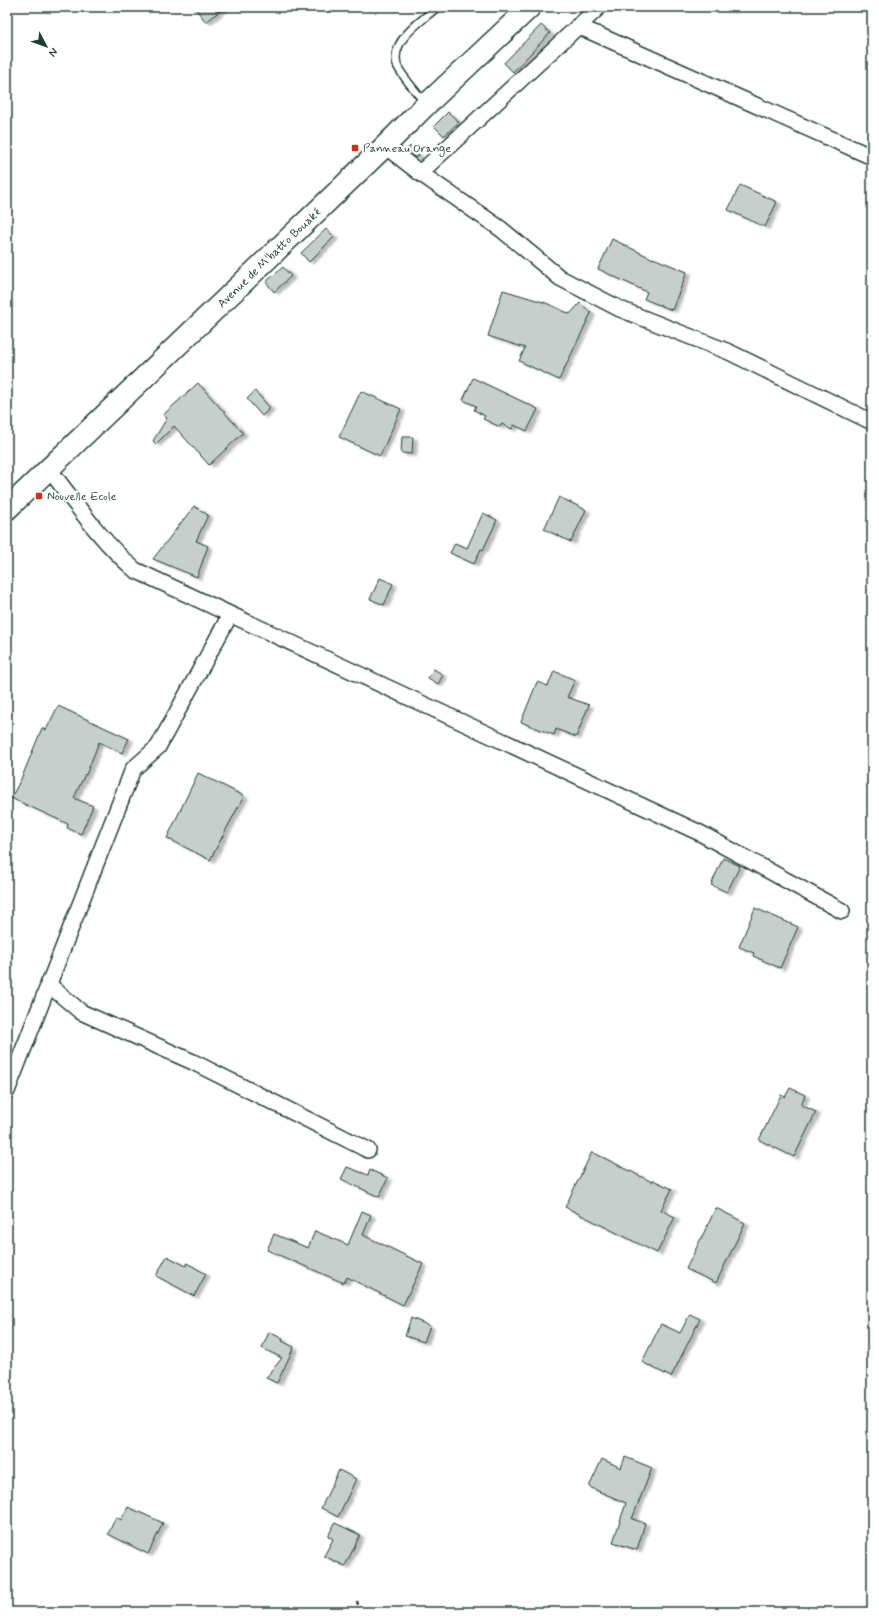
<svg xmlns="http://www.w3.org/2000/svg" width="879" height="1619" viewBox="0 0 879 1619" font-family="Mynerve,sans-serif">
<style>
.building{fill:#c7cfcc;stroke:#1f3d34;filter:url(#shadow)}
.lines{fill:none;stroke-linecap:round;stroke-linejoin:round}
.lane-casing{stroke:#1f3d34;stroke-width:10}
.street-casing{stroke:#1f3d34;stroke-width:18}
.secondary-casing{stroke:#1f3d34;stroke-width:24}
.path{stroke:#1f3d34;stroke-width:2.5;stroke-dasharray:4 3;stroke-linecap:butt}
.lane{stroke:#fff;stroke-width:7}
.street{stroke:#fff;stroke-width:15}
.secondary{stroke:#fff;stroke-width:21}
.poi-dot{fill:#c8321e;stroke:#fff;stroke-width:1.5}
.labels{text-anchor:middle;stroke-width:4;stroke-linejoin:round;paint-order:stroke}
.poi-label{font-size:12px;fill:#1f3d34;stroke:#fff;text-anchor:start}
.street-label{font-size:12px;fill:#1f3d34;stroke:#fff}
</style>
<defs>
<filter id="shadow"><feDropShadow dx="4.5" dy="2.5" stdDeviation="1" flood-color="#0004"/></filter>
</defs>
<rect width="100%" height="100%" fill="#fff"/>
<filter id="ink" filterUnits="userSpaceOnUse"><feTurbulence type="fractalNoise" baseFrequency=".025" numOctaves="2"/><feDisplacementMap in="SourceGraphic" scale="8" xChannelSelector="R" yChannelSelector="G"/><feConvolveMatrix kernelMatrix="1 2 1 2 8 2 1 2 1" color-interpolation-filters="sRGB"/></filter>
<g filter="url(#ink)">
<g class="building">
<path d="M194,7h31l-19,15z"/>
<path d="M541,25l9,8 -37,39 -9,-9z"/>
<path d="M448,112l11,10 -15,14 -10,-10z"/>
<path d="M410,146l9,9 -3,3 -10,-7z"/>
<path d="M740,185l37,17 -12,25 -37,-17z"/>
<path d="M326,229l8,8 -25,25 -8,-9z"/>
<path d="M612,239l41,20v-1l34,14 -15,38 -28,-11 3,-7 -49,-23z"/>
<path d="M283,267l8,9 -17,16 -8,-10z"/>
<path d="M503,290l43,13 24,11 10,-11 11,10 -32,67 -40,-19 6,-13 -37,-12z"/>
<path d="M473,378l65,31 -11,22 -13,-6 -2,4 -10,-5 -2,3 -17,-8 2,-3 -11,-6 2,-4 -13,-6z"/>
<path d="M198,383l45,50 -34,32 -35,-39 -18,18 -3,-3 14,-23 -4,-3z"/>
<path d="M255,391l15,17 -8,8 -15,-17z"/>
<path d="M361,391l40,18 -21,47 -41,-19z"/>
<path d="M402,437h11l-1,17 -11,-1z"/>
<path d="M559,497l27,13 -15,32 -27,-13z"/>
<path d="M194,506l14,9 -12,26 12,5 -11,31 -44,-18z"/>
<path d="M483,513l14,7 -14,30 -2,-1 -7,15 -24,-11 5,-10 12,5z"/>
<path d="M380,578l13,6 -9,21 -14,-6z"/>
<path d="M434,669l9,6 -5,9 -10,-6z"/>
<path d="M554,671l21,9 -8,17 22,8 -13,32 -20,-8 -2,6 -33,-13 16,-40 11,4z"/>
<path d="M58,706l71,33 -7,14 -23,-11 -13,33 -1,-1 -11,24 19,8 -12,28 -14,-6 1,-4 -57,-26 11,-21 20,-49 4,2z"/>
<path d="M198,773l46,23 -34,64 -43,-22z"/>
<path d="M723,858l17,8 -13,26 -16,-7z"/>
<path d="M755,908l43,19 -18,41 -27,-12 1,-3 -15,-6z"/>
<path d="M790,1088l15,7 -4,10 15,7 -22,45 -35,-17 22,-45 4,2z"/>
<path d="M592,1152l60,30 1,-2 19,9 -11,21 14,7 -18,36 -92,-46z"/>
<path d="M347,1167l21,8 2,-5 18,8 -9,19 -38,-18z"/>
<path d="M716,1208l29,15 -29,60 -30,-14z"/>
<path d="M362,1211l9,4 -8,20 60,29 -20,41 -56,-28 -3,6 -77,-33 7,-16 34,14 7,-17 33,14z"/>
<path d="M167,1256l19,10 1,-3 19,11 -12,22 -38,-20z"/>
<path d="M690,1314l10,5 -29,58 -29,-15 19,-38 19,9z"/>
<path d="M411,1318l19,8 -6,16 -19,-6z"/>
<path d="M269,1332l14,7 -1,2 12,6 -17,36 -11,-5 16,-20 -20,-10z"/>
<path d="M625,1457l27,11 -20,51 13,4 -8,27 -24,-8 13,-39 -37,-16 13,-28 19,9z"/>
<path d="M339,1470l17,9 -18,38 -17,-9z"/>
<path d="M128,1507l35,16 -15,31 -40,-20 8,-17 5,3z"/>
<path d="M335,1523l25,12 -15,31 -21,-10 9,-17 -5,-3z"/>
</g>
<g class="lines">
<g class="lane-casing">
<path id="lane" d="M425,103c-6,-8 -25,-29 -28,-38 -7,-25 24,-43 40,-58"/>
</g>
<g class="street-casing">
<g id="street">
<path d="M578,26l294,131"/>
<path d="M385,146l35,27 81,56 59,49 60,31 109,43 143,70"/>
<path d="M420,173l179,-166"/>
<path d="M49,469c27,35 52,72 86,101l565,263 142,78"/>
<path d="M48,984l33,28 112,50 175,88"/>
<path d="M7,1091l126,-322 25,-22 72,-132"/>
</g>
</g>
<g class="secondary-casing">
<g id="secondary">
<path id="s1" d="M7,509l378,-363 41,-41 104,-98"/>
</g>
</g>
<path class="path" d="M357,1601l3,11"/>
<use href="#lane" class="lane"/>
<use href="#street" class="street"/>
<use href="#secondary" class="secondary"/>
</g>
</g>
<g class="poi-dot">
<rect x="351" y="144" width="8" height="8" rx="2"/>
<rect x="35" y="492" width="8" height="8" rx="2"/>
</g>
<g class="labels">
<g class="poi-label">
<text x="363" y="152">Panneau Orange</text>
<text x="47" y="500">Nouvelle Ecole</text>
</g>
<g class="street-label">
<text dy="4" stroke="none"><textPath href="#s1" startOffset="363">Avenue de M'batto Bouaké</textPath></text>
</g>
</g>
<rect width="879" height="1619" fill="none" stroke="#fff" stroke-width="24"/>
<rect x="12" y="12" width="855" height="1595" fill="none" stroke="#1f3d34" stroke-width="1.5" filter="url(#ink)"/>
<g transform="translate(46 46) rotate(131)" stroke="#ffffff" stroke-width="3" paint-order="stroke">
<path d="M0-3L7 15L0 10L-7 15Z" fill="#1f3d34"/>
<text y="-6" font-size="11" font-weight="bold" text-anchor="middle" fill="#1f3d34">N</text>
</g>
</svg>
